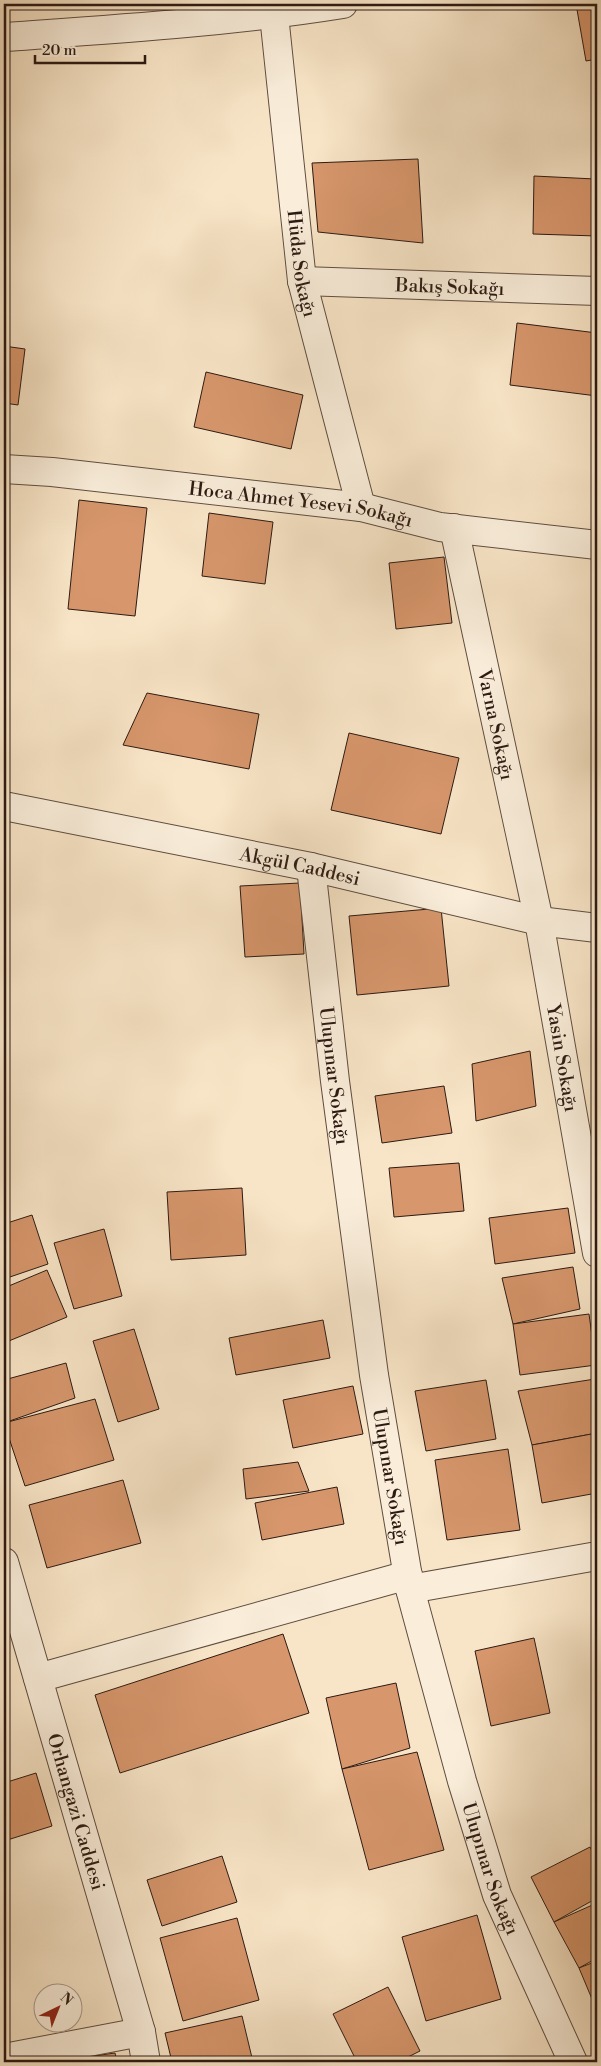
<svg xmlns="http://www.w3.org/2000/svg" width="601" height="2066" viewBox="0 0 601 2066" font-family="'Libre Bodoni',serif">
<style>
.building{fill:#d7966c;stroke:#2c1a13}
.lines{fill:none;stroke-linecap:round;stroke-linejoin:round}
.minor-casing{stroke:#5f4d40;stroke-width:30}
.minor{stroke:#faeedb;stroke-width:28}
.labels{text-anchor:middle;stroke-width:4;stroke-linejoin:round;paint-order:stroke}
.street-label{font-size:19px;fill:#2c1a13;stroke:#faeedb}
</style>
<rect width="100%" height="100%" fill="#f8e5c7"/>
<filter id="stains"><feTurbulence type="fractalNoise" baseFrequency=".004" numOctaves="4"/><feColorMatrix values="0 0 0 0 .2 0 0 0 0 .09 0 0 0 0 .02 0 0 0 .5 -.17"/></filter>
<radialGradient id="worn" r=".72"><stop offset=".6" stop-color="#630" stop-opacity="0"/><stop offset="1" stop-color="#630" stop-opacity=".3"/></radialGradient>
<g class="building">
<path d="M576,4h21v55l-11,2z"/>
<path d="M418,159l5,84 -105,-11 -6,-69z"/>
<path d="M534,176l61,3 2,57 -64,-2z"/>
<path d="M517,323l80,10v63l-87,-11z"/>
<path d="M4,346l21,3 -7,56 -14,-2z"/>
<path d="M206,372l97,23 -12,54 -97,-22z"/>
<path d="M79,500l68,8 -12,108 -67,-7z"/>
<path d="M209,513l64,9 -8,62 -63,-8z"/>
<path d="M444,557l8,66 -56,6 -7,-66z"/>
<path d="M147,693l112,21 -10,55 -126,-24z"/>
<path d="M349,733l110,25 -18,76 -110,-24z"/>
<path d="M300,883l4,71 -59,3 -5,-71z"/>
<path d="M441,908l8,78 -92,9 -8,-79z"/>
<path d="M530,1051l6,55 -60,15 -4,-57z"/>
<path d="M444,1086l8,47 -70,10 -7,-47z"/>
<path d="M459,1163l5,48 -70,6 -5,-49z"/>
<path d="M242,1188l4,67 -75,5 -4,-68z"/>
<path d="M568,1208l7,45 -80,11 -6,-46z"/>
<path d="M32,1215l16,49 -44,15v-55z"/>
<path d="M104,1229l18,67 -48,13 -20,-66z"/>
<path d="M573,1267l7,42 -67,15 -11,-46z"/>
<path d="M47,1270l20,47 -63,26v-55z"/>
<path d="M589,1314l7,51 -76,10 -7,-51z"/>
<path d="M323,1320l7,38 -94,17 -7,-37z"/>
<path d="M134,1329l25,80 -41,13 -25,-81z"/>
<path d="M66,1363l9,35 -71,25v-43z"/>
<path d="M595,1379l2,54 -65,12 -14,-54z"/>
<path d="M486,1380l10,59 -70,12 -11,-60z"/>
<path d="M353,1386l10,48 -70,14 -10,-48z"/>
<path d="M95,1399l19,61 -89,26 -21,-63z"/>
<path d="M597,1433v60l-55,10 -10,-58z"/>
<path d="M508,1449l12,81 -73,10 -12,-80z"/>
<path d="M298,1462l11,29 -63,8 -3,-30z"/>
<path d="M123,1480l18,63 -94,25 -18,-63z"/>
<path d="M337,1487l7,37 -82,16 -7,-37z"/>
<path d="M283,1634l26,79 -189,60 -25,-78z"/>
<path d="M534,1638l16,75 -59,13 -16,-75z"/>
<path d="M396,1683l14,65 -68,21 -16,-71z"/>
<path d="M417,1752l27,98 -75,20 -27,-101z"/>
<path d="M36,1773l16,53 -48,15v-58z"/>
<path d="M590,1847l7,14v37l-43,24 -23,-45z"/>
<path d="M222,1856l15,46 -75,24 -15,-46z"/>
<path d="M597,1903v55l-18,10 -25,-46z"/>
<path d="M477,1915l24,84 -75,22 -24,-84z"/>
<path d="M237,1918l22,82 -76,21 -23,-83z"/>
<path d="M597,1961v50l-18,-43z"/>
<path d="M388,1987l32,64 -22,11h-41l-24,-48z"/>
<path d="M242,2016l11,46h-81l-7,-29z"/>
<path d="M115,2053l2,9h-66z"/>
</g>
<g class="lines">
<g class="minor-casing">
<g id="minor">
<path id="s1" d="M274,15l28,266 59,226"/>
<path d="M4,37c113,-8 227,-15 339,-33"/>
<path id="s2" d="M302,281l295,10"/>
<path id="s3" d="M4,469l48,3 309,35 79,20 157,18"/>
<path id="s4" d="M454,528l85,393 58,332"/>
<path id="s5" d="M4,806l307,61 228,54 58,7"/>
<path id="s6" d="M311,867l24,214 39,294 36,214 52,192 35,114 76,167"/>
<path id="s7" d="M4,1562l137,470 5,30"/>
<path d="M410,1589l187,-33"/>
<path d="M38,1678l370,-103"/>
<path d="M4,2058l137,-26"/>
</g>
</g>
<use href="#minor" class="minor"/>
</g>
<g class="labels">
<g class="street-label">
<text dy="7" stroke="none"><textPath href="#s1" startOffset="250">Hüda Sokağı</textPath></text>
<text dy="7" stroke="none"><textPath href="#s2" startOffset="148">Bakış Sokağı</textPath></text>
<text dy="7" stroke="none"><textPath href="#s3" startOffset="299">Hoca Ahmet Yesevi Sokağı</textPath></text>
<text dy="7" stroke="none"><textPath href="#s4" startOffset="201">Varna Sokağı</textPath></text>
<text dy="7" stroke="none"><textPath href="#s5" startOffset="302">Akgül Caddesi</textPath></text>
<text dy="7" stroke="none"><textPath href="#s4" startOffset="541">Yasin Sokağı</textPath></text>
<text dy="7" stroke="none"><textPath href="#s6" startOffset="210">Ulupınar Sokağı</textPath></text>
<text dy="7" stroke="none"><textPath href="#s6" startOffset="615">Ulupınar Sokağı</textPath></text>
<text dy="7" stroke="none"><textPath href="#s7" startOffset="260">Orhangazi Caddesi</textPath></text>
<text dy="7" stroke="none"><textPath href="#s6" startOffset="1020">Ulupınar Sokağı</textPath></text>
</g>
</g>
<rect width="601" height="2066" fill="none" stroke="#f8e5c7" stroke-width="20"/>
<rect x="5" y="5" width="591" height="2056" fill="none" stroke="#2c1a13" stroke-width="2.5"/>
<rect x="10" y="10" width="581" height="2046" fill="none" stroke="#2c1a13"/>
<g transform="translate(58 2008) rotate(43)"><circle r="24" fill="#faeedb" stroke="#a8998b"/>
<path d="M0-4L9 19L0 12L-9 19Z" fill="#8f2418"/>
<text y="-8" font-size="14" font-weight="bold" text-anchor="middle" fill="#2c1a13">N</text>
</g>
<path d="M35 55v8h110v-8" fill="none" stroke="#2c1a13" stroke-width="2.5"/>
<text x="42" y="55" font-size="15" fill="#2c1a13" stroke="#faeedb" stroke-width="4" paint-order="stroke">20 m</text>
<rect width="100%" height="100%" filter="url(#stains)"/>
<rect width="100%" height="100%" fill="url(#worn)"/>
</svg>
